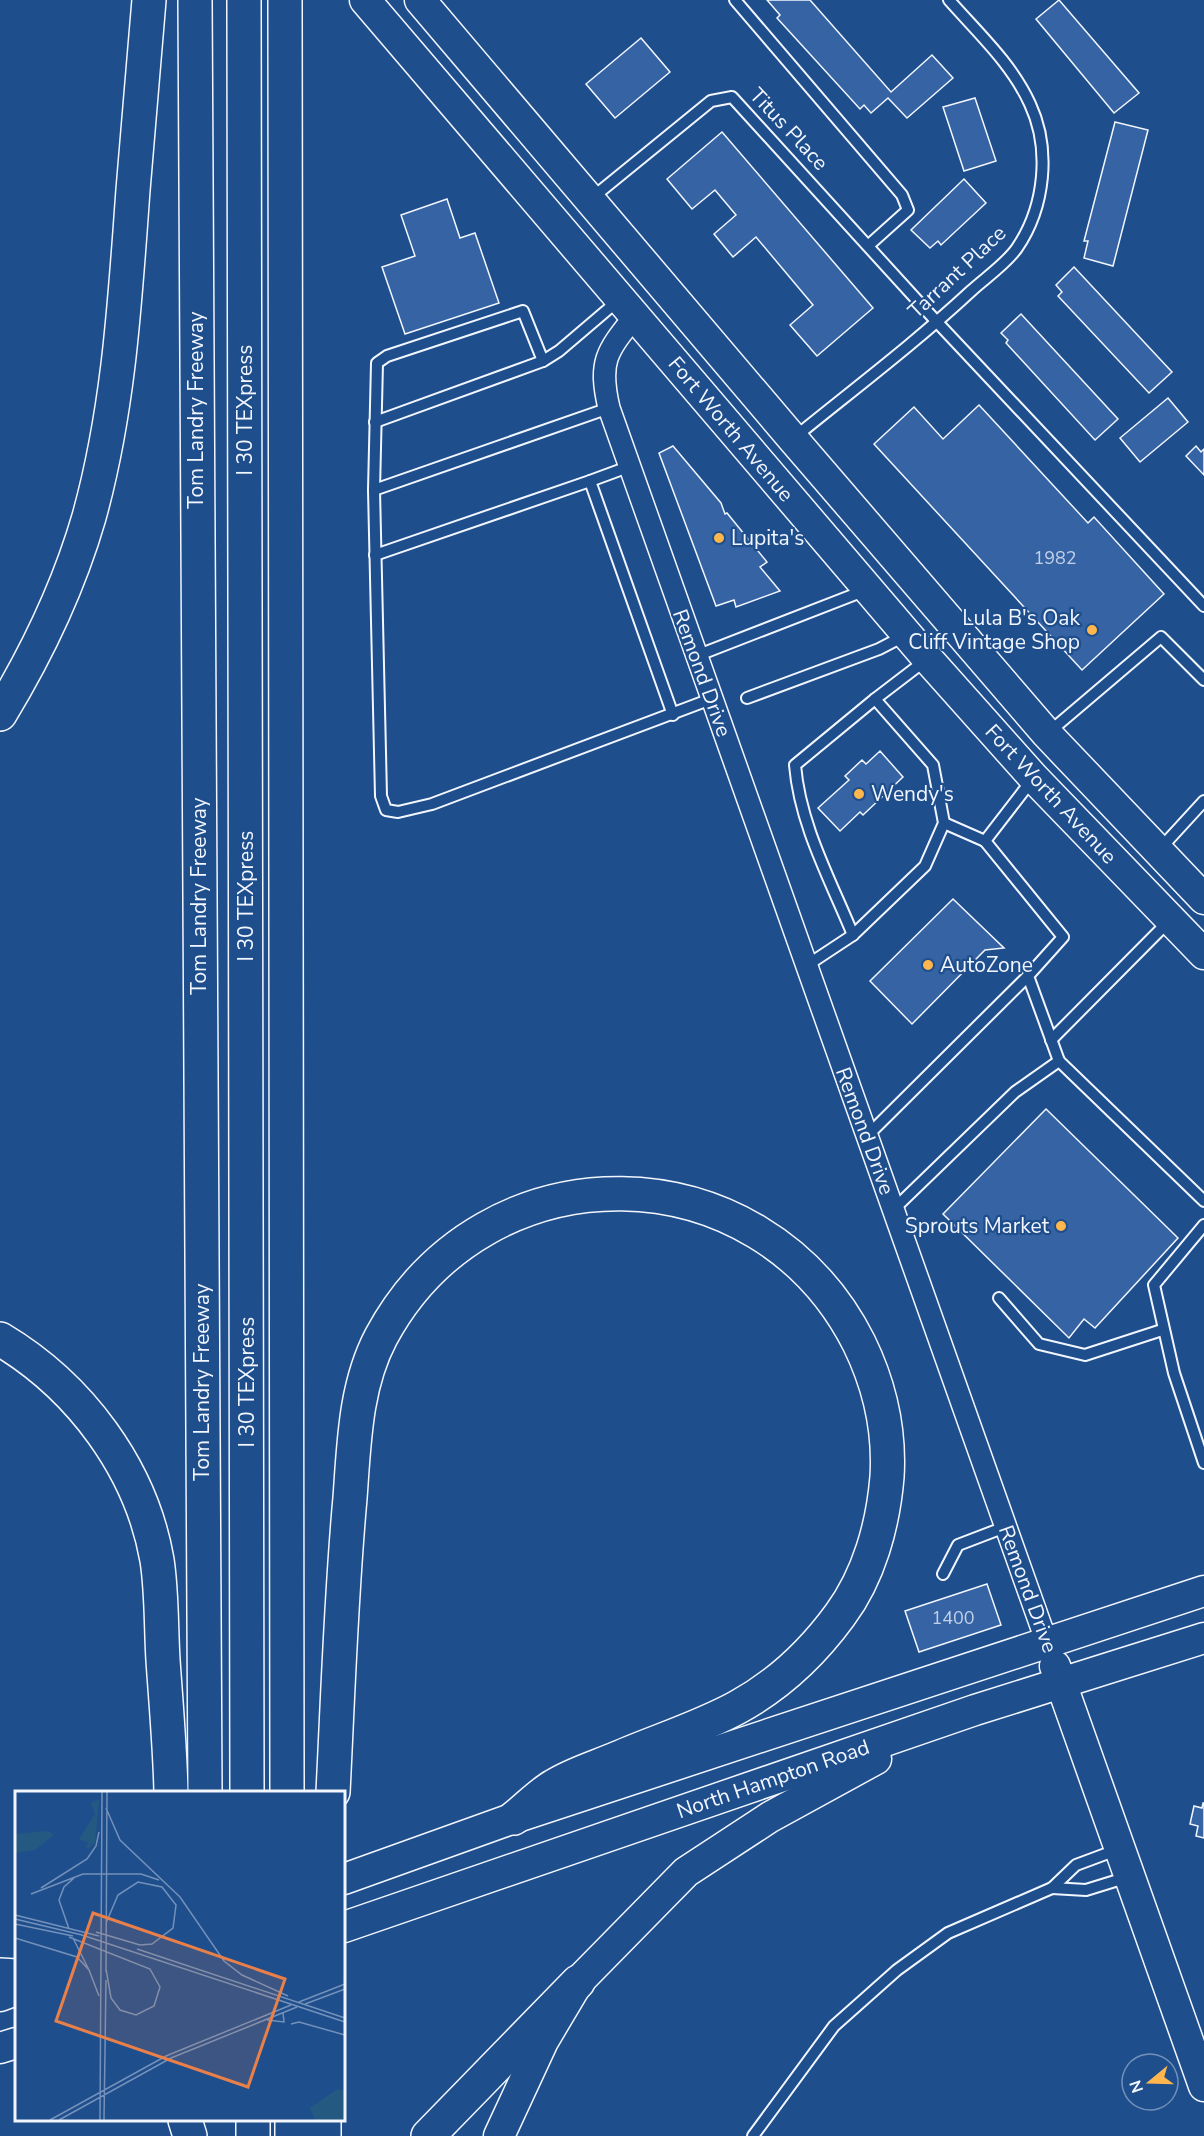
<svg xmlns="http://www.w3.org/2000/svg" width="1204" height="2136" viewBox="0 0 1204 2136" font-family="'Nunito Sans',sans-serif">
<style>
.building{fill:#3563a3;stroke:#f2f6ff;stroke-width:1.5}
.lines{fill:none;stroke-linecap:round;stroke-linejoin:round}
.lane-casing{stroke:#f2f6ff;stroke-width:14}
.street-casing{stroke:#f2f6ff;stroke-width:24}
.secondary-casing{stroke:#f2f6ff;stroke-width:33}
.highway-casing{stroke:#f2f6ff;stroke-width:36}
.lane{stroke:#1f4e8c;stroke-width:10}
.street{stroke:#1f4e8c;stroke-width:21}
.secondary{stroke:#1f4e8c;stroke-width:30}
.highway{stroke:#1f4e8c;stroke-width:33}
.poi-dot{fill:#ffb74d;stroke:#1f4e8c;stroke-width:2}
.labels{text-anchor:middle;stroke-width:4.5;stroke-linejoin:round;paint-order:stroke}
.number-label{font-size:18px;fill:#c3d1e8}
.street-label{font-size:21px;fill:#f2f6ff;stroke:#1f4e8c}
.poi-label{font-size:21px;fill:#f2f6ff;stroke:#1f4e8c;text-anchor:start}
.inset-road{fill:none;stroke:#7391ba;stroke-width:1.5}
.view{fill:#ea8049;fill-opacity:0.15;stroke:#ea8049;stroke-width:3}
.inset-edge{fill:none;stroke:#f2f6ff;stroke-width:3}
</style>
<rect width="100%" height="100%" fill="#1f4e8c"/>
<g class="building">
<path d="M767,0h43l81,92 41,-37 21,23 -46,40 -19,-20 -17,15 -7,-8 -4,4 -83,-91 3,-3z"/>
<path d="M1059,0l80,93 -25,20 -78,-94z"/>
<path d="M641,38l29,34 -55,46 -29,-34z"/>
<path d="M975,98l21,63 -32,10 -21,-64z"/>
<path d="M1115,122l33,8 -35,136 -29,-8 4,-17h-4z"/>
<path d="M722,132l151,176 -56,48 -27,-31 23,-20 -57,-68 -23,20 -19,-23 22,-19 -21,-25 -23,19 -25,-30z"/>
<path d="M964,179l22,24 -45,42 -3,-4 -8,7 -19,-18z"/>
<path d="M447,199l13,39 15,-5 24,70 -94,31 -23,-67 33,-11 -14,-41z"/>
<path d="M1074,267l98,105 -23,21 -91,-97 4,-4 -6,-7z"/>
<path d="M1021,314l97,105 -23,21 -89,-97 2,-3 -7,-7z"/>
<path d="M1168,398l20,24 -48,40 -20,-24z"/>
<path d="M979,405l109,118 6,-6 70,77 -82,76 -208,-226 40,-37 29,32z"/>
<path d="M673,446l48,57 4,11 2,-1 40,49 -7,5 20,24 -44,16 -2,-7 -18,6 -57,-153z"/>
<path d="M1196,446l5,6 3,-3v26l-18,-19z"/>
<path d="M880,751l23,26 -40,38 -3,-3 -20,19 -22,-23 31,-28 -4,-4 17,-16 4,4z"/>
<path d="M953,899l51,49 -19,2 -73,74 -42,-43z"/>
<path d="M1046,1109l132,129 -83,90 -11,-9 -15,19 -126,-124z"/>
<path d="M987,1584l14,41 -82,27 -14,-41z"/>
<path d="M1203,1803h1v35l-8,-2 2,-10 -8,-2 4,-18 8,2z"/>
</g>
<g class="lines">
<g class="lane-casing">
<g id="lane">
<path d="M735,0l167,195 6,15 -39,35"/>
<path d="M592,198l119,-97 21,-4 204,224 268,285"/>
<path d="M609,408l-235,82 7,306 5,14 12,2 34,-8 279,-105"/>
<path d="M375,422l168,-61 16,-10 61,-52"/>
<path d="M795,437c59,-48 120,-94 176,-146 14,-13 35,-27 46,-43 28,-41 34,-99 13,-144 -18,-40 -52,-71 -81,-104"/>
<path d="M628,467l-38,14 83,234"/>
<path d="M374,490l3,-127 10,-7 136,-45 20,50"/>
<path d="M375,555l215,-74"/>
<path d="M696,656l170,-66"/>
<path d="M747,698l132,-49 25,-13"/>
<path d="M1048,733l113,-96 43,43"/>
<path d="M1032,780l-47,61 78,96 -35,39 31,85 145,140"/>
<path d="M944,823l41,18"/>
<path d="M1160,849l44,-48"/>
<path d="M853,935c-23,-56 -53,-110 -58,-170l80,-66"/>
<path d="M806,966l47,-31 72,-69 19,-43 -11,-58 -58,-66 51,-39"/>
<path d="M1051,1040l118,-119"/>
<path d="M867,1136l161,-160"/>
<path d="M893,1210l122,-118 44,-31"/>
<path d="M1204,1225l-50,60 20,88 30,90"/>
<path d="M999,1298l40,46 46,11 77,-25"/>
<path d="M943,1574l15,-29 47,-18"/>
<path d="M1052,1888l34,2 42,-13"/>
<path d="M753,2136l81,-110 63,-56 51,-37 104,-45 24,-23 43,-16"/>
</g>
</g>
<g class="street-casing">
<path id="street" d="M635,316c-28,35 -37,45 -26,92l438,1235"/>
</g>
<g class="secondary-casing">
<g id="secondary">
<path d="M365,0l562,658 107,120 170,176"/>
<path d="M420,0l373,439 254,295 157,165"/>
<path d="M1055,1666l149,420"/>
<path d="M344,1879l170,-61 690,-227"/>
<path d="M344,1927l631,-217 229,-72"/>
<path d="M0,1996l16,-6"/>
<path d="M0,2048l16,-5"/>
<path d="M499,2136l44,-95 35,-59 108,-110 84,-55 106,-58"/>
</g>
</g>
<g class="highway-casing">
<g id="highway">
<path d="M195,0l10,1792"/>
<path d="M244,0l3,1792"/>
<path d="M285,0l2,1792"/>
<path d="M0,714c37,-61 69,-128 89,-197 30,-108 36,-217 44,-327 5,-64 11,-127 16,-190"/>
<path d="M0,1339c79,47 141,129 157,221 5,32 4,67 6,100 3,44 7,88 8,132"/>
<path d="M333,1792c5,-98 8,-196 17,-294 4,-54 5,-112 31,-161 104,-194 379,-190 478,6 21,43 31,86 28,134 -4,48 -18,99 -47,138 -27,37 -62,70 -102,92 -38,21 -81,34 -120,51 -21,9 -45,16 -64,28 -14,8 -27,22 -40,32"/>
<path d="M0,1975l16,1"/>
<path d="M185,2120l5,16"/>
<path d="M253,2120v16"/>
<path d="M292,2120v16"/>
<path d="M324,2120v16"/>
<path d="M428,2136l150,-154"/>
</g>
</g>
<use href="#lane" class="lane"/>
<use href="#street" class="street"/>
<use href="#secondary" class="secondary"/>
<use href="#highway" class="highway"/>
</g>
<g class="poi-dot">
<circle cx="719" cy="538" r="6"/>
<circle cx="1092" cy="630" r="6"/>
<circle cx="859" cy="794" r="6"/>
<circle cx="928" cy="965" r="6"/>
<circle cx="1061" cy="1226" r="6"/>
</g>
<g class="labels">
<g class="number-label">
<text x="1055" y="564">1982</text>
<text x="953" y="1624">1400</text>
</g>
<g class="street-label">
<text transform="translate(789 129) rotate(47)" y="7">Titus Place</text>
<text transform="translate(957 272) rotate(-43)" y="7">Tarrant Place</text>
<text transform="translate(196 410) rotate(-90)" y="7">Tom Landry Freeway</text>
<text transform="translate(245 410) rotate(-90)" y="7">I 30 TEXpress</text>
<text transform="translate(731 429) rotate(50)" y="7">Fort Worth Avenue</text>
<text transform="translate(702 673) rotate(70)" y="7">Remond Drive</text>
<text transform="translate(1051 794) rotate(47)" y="7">Fort Worth Avenue</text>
<text transform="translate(199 896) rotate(-90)" y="7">Tom Landry Freeway</text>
<text transform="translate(246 896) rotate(-90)" y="7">I 30 TEXpress</text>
<text transform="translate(865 1131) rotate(70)" y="7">Remond Drive</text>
<text transform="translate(202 1382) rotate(-90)" y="7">Tom Landry Freeway</text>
<text transform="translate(247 1382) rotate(-90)" y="7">I 30 TEXpress</text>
<text transform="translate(1028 1589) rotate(70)" y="7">Remond Drive</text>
<text transform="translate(773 1779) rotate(-19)" y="7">North Hampton Road</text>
</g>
<g class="poi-label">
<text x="731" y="545">Lupita's</text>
<text x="1080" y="625" text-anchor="end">Lula B's Oak<tspan x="1080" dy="24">Cliff Vintage Shop</tspan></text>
<text x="871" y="801">Wendy's</text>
<text x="940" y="972">AutoZone</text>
<text x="1049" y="1233" text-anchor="end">Sprouts Market</text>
</g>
</g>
<g transform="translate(15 1791)">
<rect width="330" height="330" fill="#1f4e8c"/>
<path d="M84,9l-4,43 -7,6 -3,-2 4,-4 -10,-4 16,-25 -4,-11zM0,32v11l34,-3 5,4 -19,15 -20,3zM321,299h9v30h-30l-5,-12z" fill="#245a82"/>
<path class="inset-road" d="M91,17l14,32 60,57 44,64 18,14 46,21M26,97l46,-29 9,-13 3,-14M16,103l52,-20h58l18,6M0,124l84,21M0,128l67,16 263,87M0,133l58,12M54,138l-10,-29 5,-13 10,-9M81,141l44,13 12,-1 21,-16 3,-23 -14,-18 -24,-5 -20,13 -12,28M54,146l81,32 10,18 -6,19 -18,9 -16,-5 -9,-12 -5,-29M0,147l62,19 12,13 10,26M58,147l16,32M122,158l208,69M91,181l1,-180M284,211l46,-18M290,213l40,-15M252,229l17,2 -1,-9M276,233l8,-2 46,13M35,329l116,-64 125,-51M44,329l112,-62 126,-51M85,329l2,-328M89,329l2,-140"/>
<path class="view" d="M78,122l192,66 -37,108 -192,-66z"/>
<rect width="330" height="330" class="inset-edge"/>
</g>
<g transform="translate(1150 2082) rotate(251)"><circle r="28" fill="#1f4e8c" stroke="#7391ba" stroke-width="1.5"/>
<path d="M0-4.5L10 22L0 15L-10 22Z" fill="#ffb74d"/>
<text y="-9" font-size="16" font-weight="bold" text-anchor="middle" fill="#f2f6ff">N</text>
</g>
</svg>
